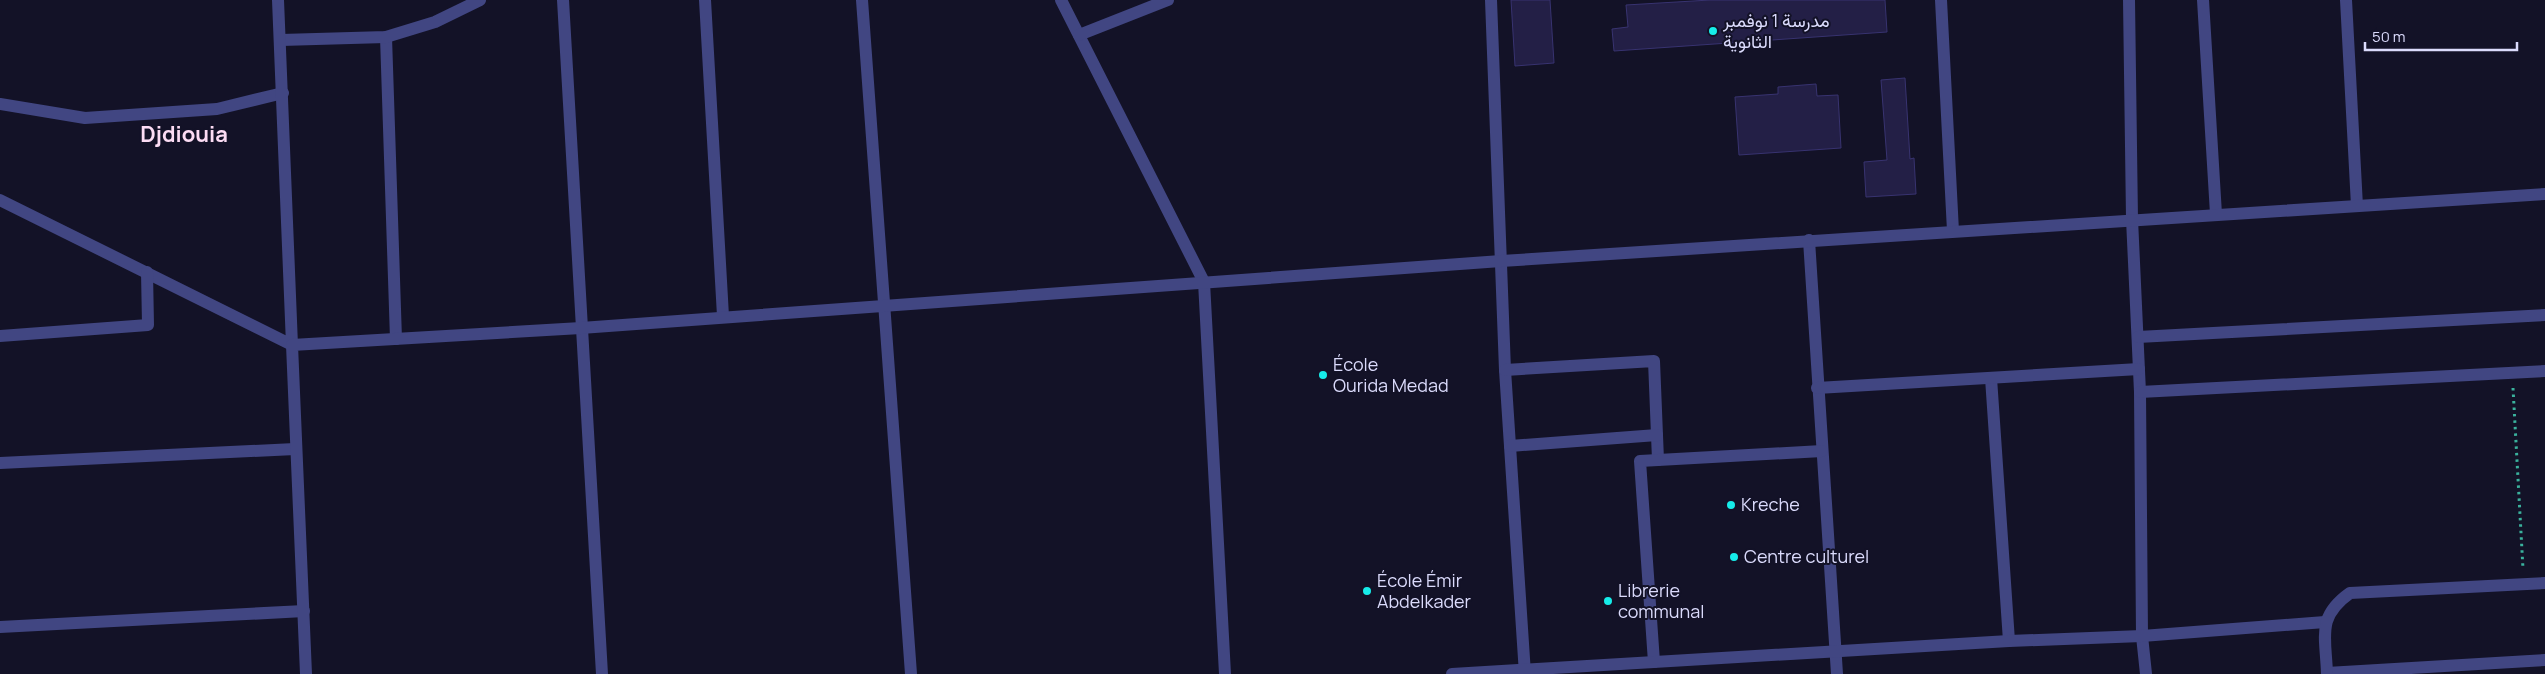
<svg xmlns="http://www.w3.org/2000/svg" width="2545" height="674" viewBox="0 0 2545 674" font-family="Manrope,Vazirmatn,sans-serif">
<style>
.building{fill:#231f46;stroke:#383370}
.lines{fill:none;stroke-linecap:round;stroke-linejoin:round}
.path{stroke:#3ab19c;stroke-width:3;stroke-dasharray:2.5 4;stroke-linecap:butt}
.minor{stroke:#414682;stroke-width:12}
.poi-dot{fill:#16ece9;stroke:#131227;stroke-width:2}
.labels{text-anchor:middle;stroke-width:4;stroke-linejoin:round;paint-order:stroke}
.poi-label{font-size:18px;fill:#dbdbfc;stroke:#131227;text-anchor:start}
.district-label{font-size:22px;font-weight:bold;fill:#fcdcf4;stroke:#131227}
</style>
<rect width="100%" height="100%" fill="#131227"/>
<g class="building">
<path d="M1511,0h39l4,63 -39,3z"/>
<path d="M1710,0h175l2,32 -273,19 -2,-22 16,-2 -2,-22z"/>
<path d="M1905,78l5,81 4,-1 2,36 -50,3 -2,-35 23,-2 -6,-80z"/>
<path d="M1816,84l1,12 21,-1 3,53 -102,7 -4,-58 43,-3v-7z"/>
</g>
<g class="lines">
<path class="path" d="M2513,388l10,181"/>
<g class="minor">
<path d="M563,0l39,674"/>
<path d="M705,0l18,316"/>
<path d="M862,0l49,674"/>
<path d="M1061,0l143,282 21,392"/>
<path d="M1491,0l14,370 20,304"/>
<path d="M1941,0l12,231"/>
<path d="M2129,0l3,219 8,173 2,244 4,38"/>
<path d="M2203,0l13,214"/>
<path d="M2346,0l11,206"/>
<path d="M1079,35l89,-35"/>
<path d="M386,37l10,302"/>
<path d="M281,40l105,-3 49,-15 45,-22"/>
<path d="M0,104l85,14 132,-9 66,-16"/>
<path d="M0,200l292,145 -14,-345"/>
<path d="M1809,240l28,434"/>
<path d="M0,336l148,-11 -1,-53"/>
<path d="M2138,337l407,-22"/>
<path d="M1505,370l149,-9 4,99"/>
<path d="M1991,378l18,263"/>
<path d="M1817,388l322,-19"/>
<path d="M2140,392l405,-21"/>
<path d="M1510,446l147,-11"/>
<path d="M0,463l295,-14"/>
<path d="M0,627l304,-16"/>
<path d="M1654,662l-14,-201 182,-10"/>
<path d="M2327,673l218,-13"/>
<path d="M306,674l-14,-329 289,-17 920,-67 1044,-67"/>
<path d="M1452,674l557,-33 133,-5 183,-14"/>
<path d="M2327,674c-1,-37 -11,-57 23,-81l195,-10"/>
</g>
</g>
<g class="poi-dot">
<circle cx="1713" cy="31" r="5"/>
<circle cx="1323" cy="375" r="5"/>
<circle cx="1731" cy="505" r="5"/>
<circle cx="1734" cy="557" r="5"/>
<circle cx="1367" cy="591" r="5"/>
<circle cx="1608" cy="601" r="5"/>
</g>
<g class="labels">
<g class="poi-label">
<text x="1723" y="27">مدرسة 1 نوفمبر<tspan x="1723" dy="21">الثانوية</tspan></text>
<text x="1333" y="371">École<tspan x="1333" dy="21">Ourida Medad</tspan></text>
<text x="1741" y="511">Kreche</text>
<text x="1744" y="563">Centre culturel</text>
<text x="1377" y="587">École Émir<tspan x="1377" dy="21">Abdelkader</tspan></text>
<text x="1618" y="597">Librerie<tspan x="1618" dy="21">communal</tspan></text>
</g>
<g class="district-label">
<text x="184" y="142">Djdiouia</text>
</g>
</g>
<path d="M2365 42v8h152v-8" fill="none" stroke="#dbdbfc" stroke-width="2.5"/>
<text x="2372" y="42" font-size="15" fill="#dbdbfc" stroke="#131227" stroke-width="4" paint-order="stroke">50 m</text>
</svg>
